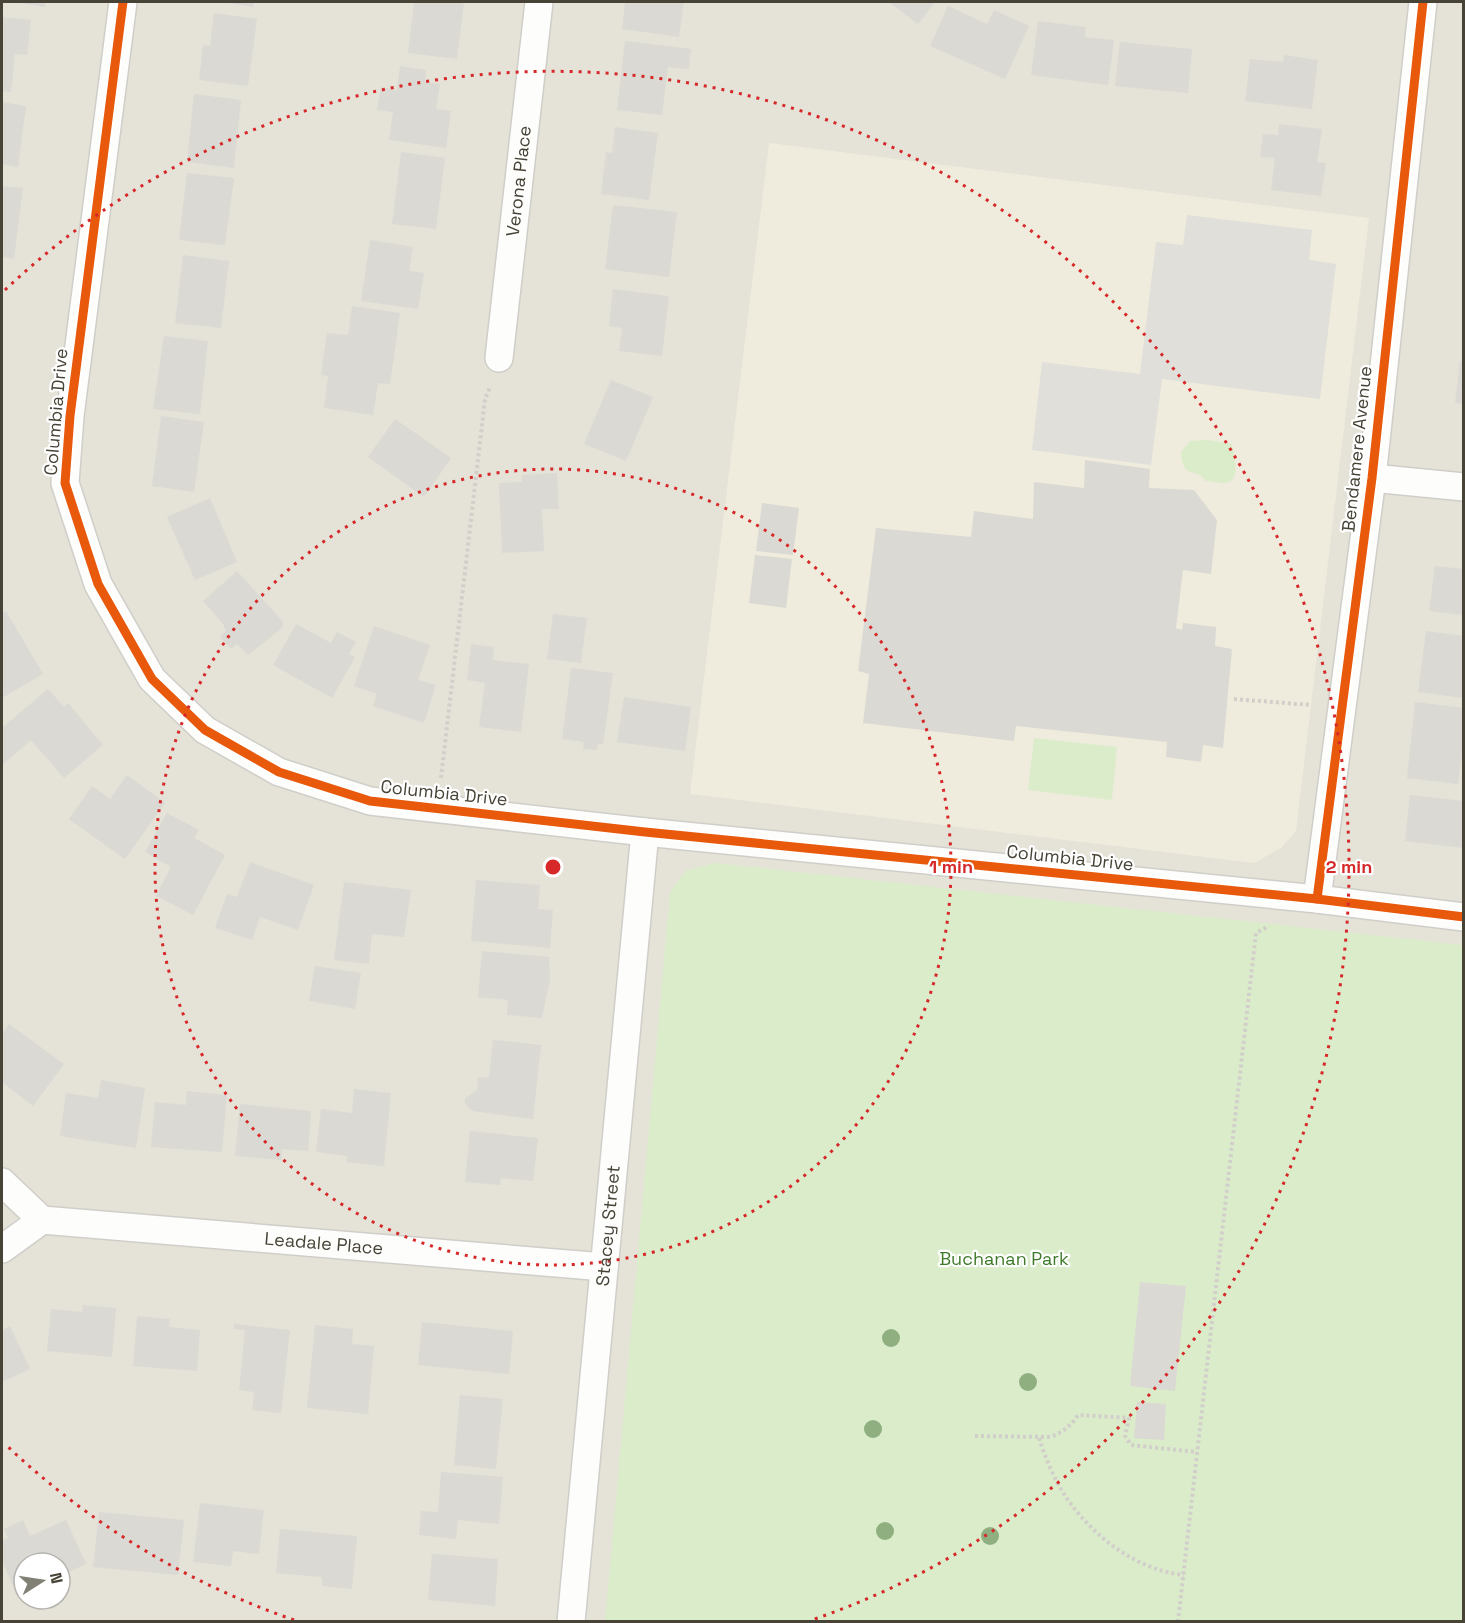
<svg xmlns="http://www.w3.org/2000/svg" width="1465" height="1623" viewBox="0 0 1465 1623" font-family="'Space Grotesk',sans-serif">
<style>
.residential{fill:#e5e2d8;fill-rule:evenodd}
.education{fill:#efecdd}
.green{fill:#dbeccb}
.parking{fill:#e0dfda}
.building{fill:#dbd9d3}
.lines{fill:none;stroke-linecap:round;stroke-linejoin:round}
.minor-casing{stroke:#cfcec8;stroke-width:30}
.path{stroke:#d2cfcb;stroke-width:4;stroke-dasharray:3 3;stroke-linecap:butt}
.minor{stroke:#fdfdfc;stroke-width:27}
.cycleway-casing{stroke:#fff;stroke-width:13}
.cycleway{stroke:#e8590c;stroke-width:9}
.tree{fill:#8faf80}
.ring{fill:none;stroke:#d62828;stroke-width:3;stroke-dasharray:3 6}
.labels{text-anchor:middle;stroke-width:4.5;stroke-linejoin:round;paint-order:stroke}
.street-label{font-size:18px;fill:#474336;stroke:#fff}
.park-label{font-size:18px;fill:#3e7a29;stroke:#fff}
.centre{fill:#d62828;stroke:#fff;stroke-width:3}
.ring-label{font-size:18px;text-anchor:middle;font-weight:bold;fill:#d62828;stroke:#fff;stroke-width:4.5;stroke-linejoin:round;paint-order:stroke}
</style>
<rect width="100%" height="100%" fill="#f1f0eb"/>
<path class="residential" d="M2,2h1461v1619l-1461,1zM24,1563h36v36h-36z"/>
<path class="education" d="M769,143l600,75 -73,613 -15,17 -27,15 -564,-69z"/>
<g class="green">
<path d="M1208,440l24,4c2,10 10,37 -7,39 -5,0 -14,-2 -19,-2 -13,-16 -23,0 -25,-29l9,-11z"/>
<path d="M1034,738l83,9 -5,53 -84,-10z"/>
<path d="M716,863l747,82v676l-858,1 65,-730 17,-22z"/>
</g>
<path class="parking" d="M1187,215l125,15 -3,30 27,4 -16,135 -158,-20 -11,86 -119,-15 10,-88 98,12 16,-132 27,3z"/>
<g class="building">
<path d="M13,2h32v5z"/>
<path d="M223,2h31l-1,5z"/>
<path d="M414,2h50l-7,57 -49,-6z"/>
<path d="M625,2h59l-5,35 -57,-8z"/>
<path d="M889,2h46l-17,22z"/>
<path d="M948,6l39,18 7,-14 35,16 -24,53 -75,-33z"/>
<path d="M214,13l43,6 -9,67 -49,-6 4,-35 7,1z"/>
<path d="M2,17l29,3 -4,35 -12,-1 -4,38 -9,-1z"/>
<path d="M1038,21l48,6 -1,10 29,3 -6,45 -77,-10z"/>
<path d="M625,41l66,8 -2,20 -21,-2 -6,48 -45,-5z"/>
<path d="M1120,42l72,7 -4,44 -73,-7z"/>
<path d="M1284,55l34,5 -6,49 -67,-8 5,-42 33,3z"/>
<path d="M400,66l26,4 -1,12 15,2 -4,25 15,2 -5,37 -57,-8 4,-28 -16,-2 4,-23 16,3z"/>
<path d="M194,94l47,6 -7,68 -47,-6z"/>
<path d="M2,102l24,4 -8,61 -16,-3z"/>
<path d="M1279,124l43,5 -5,33 9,1 -5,33 -50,-6 4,-32 -15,-1 3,-23 15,1z"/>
<path d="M615,127l43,6 -9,67 -48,-6 5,-42 6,1z"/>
<path d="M401,152l44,6 -9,71 -44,-5z"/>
<path d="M187,173l47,5 -9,67 -46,-5z"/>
<path d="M2,186l21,2 -9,71 -12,-2z"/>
<path d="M613,205l64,7 -8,65 -64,-8z"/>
<path d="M370,240l43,7 -4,24 15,2 -6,36 -57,-8z"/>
<path d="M183,255l46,6 -8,67 -46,-5z"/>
<path d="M613,289l56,7 -7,60 -43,-5 3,-23 -13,-2z"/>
<path d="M352,306l48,7 -10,71 -12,-1 -5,32 -49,-7 4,-32 -7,-1 6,-42 21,2z"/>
<path d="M164,336l44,5 -8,73 -47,-5z"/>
<path d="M1460,361l4,1v42l-9,-1z"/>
<path d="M611,380l42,17 -27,64 -42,-17z"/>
<path d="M161,416l43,6 -10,70 -42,-6z"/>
<path d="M395,419l56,39 -27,39 -56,-40z"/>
<path d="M1085,460l65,9 -1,19 45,2 23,30 -6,54 -28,-4 -7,58 6,2 1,-7 33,4 -1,19 17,3 -9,99 -20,-3 -2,17 -35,-5 1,-15 -151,-16 -2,15 -151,-18 6,-49 -11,-3 18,-143 95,9 3,-26 59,8 1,-37 50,6z"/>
<path d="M557,473l2,36h-17l2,42 -42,2 -3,-70 23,-1v-7z"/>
<path d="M210,498l27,64 -42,18 -28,-63z"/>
<path d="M762,503l37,5 -6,47 -37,-4z"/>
<path d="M755,555l37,4 -6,49 -37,-5z"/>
<path d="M1435,566l29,3v46l-35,-4z"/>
<path d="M237,571l46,51v5l-35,28 -11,-11 -6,5 -11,-12 6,-6 -3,-7 -20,-23z"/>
<path d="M6,611l37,63 -41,24v-85z"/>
<path d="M553,614l34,4 -6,45 -34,-4z"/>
<path d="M296,624l35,19 6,-11 19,10 -7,12 6,3 -23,41 -59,-33z"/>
<path d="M374,626l56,19 -12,35 18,5 -12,38 -51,-17 4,-12 -23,-8z"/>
<path d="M1426,631l38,5v62l-46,-6z"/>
<path d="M471,644l23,3 -1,13 36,4 -8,68 -42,-5 6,-44 -18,-3z"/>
<path d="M571,668l42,5 -10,71h-5l-1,6 -14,-1 1,-7 -22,-3z"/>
<path d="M48,689l16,18 4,-4 35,42 -39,33 -33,-38 -29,25v-37z"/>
<path d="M624,697l67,10 -6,44 -68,-9z"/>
<path d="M1415,702l49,6v30l-6,46 -51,-6z"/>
<path d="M127,775l38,28 -40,56 -56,-40 23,-33 18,13z"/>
<path d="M1410,795l54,6v47l-59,-7z"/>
<path d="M167,813l32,17 -5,8 31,17 -32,60 -37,-19 15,-29 -26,-15z"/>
<path d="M250,862l64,23 -16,45 -38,-13 -8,23 -37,-12 12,-34 10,3z"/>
<path d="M476,880l64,5 -2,24 15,1 -3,38 -79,-7z"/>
<path d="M344,882l67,8 -7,47 -32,-3 -3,30 -35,-4z"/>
<path d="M482,951l67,6 1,22 -8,39 -35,-3 1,-15 -30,-3z"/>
<path d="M315,966l46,7 -6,36 -46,-8z"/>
<path d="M9,1024l55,40 -31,42 -31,-24v-48z"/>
<path d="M493,1040l48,5 -8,74 -61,-8 -7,-8v-5l12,-8 1,-13 11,1z"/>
<path d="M101,1080l44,8 -9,60 -76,-12 6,-43 32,5z"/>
<path d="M354,1089l37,4 -7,73 -37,-4v-6l-31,-4 5,-43 31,4z"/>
<path d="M187,1091l40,4 -5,57 -71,-5 4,-45 31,3z"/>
<path d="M240,1104l71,7 -3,40 -26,-2 -1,11 -46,-4z"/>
<path d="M470,1131l68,7 -5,43 -32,-3 -1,7 -35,-3z"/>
<path d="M1140,1282l46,4 -11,105 -45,-5z"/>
<path d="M83,1305l33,3 -4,49 -65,-6 4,-42 31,3z"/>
<path d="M137,1316l33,3 -1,8 31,3 -3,41 -64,-5z"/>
<path d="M422,1322l91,9 -4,43 -91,-9z"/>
<path d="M234,1324l56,6 -9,83 -29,-3 2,-18 -15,-2 6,-60 -11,-1z"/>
<path d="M315,1325l38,4 -1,15 22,2 -6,68 -61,-6z"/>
<path d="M10,1326l20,43 -28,13v-52z"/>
<path d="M460,1395l43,4 -7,70 -42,-4z"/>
<path d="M1137,1402l29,2 -2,36 -30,-2z"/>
<path d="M441,1472l62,5 -4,47 -41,-4 -2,19 -37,-4 2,-24 17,1z"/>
<path d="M200,1503l64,7 -5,44 -26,-3 -2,15 -38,-4z"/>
<path d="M99,1512l85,8 -6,55 -85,-8z"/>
<path d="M23,1520l7,16 36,-16 20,44 -26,12v-13h-36v29l-7,3 -15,-34v-21l6,-2 -4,-9z"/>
<path d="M280,1529l77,7 -5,53 -30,-3v-9l-46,-4z"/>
<path d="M432,1554l66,5 -3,47 -67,-6z"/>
</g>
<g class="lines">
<g class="minor-casing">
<g id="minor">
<path d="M123,2l-53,414 -5,67 33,101 54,95 53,51 74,42 91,29 275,31 672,67 147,18"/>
<path id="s1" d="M499,358l40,-356"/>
<path d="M1372,478l92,9"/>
<path d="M1317,899l55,-421 51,-476"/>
<path id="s2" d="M2,1182l40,38 562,47"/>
<path d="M2,1249l40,-29"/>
<path id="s3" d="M571,1622l74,-790"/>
</g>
</g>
<g class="path">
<path d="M1234,699l77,6"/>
<path d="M441,778l44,-379 5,-12"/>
<path d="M975,1436l76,1c12,-5 20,-11 27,-22l51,3 -4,18 6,9 66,7"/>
<path d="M1039,1438c7,21 16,44 29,62 27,38 69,70 116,75"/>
<path d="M1178,1622l78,-689 13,-7"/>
</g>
<use href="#minor" class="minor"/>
<g class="cycleway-casing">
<g id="cycleway">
<path d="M123,2l-53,414 -5,67 33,101 54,95 53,51 74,42 91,29 275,31 672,67 147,18"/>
<path d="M1317,899l55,-421 51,-476"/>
</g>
</g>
<use href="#cycleway" class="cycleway"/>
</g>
<g class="tree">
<circle cx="891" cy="1338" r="9"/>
<circle cx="1028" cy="1382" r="9"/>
<circle cx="873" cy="1429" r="9"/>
<circle cx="885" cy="1531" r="9"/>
<circle cx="990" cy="1536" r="9"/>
</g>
<g class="ring">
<circle cx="553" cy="867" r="398"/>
<path d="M294 1620A796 796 0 0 1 5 1444M5 290A796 796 0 1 1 812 1620"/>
</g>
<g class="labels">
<g class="street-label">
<text dy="6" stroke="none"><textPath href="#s1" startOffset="178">Verona Place</textPath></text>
<text transform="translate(56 412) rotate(-85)" y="6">Columbia Drive</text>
<text transform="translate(1357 449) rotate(-84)" y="6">Bendamere Avenue</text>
<text transform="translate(444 793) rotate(6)" y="6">Columbia Drive</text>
<text transform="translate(1070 858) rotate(6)" y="6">Columbia Drive</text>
<text dy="6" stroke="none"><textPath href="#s3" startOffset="398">Stacey Street</textPath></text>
<text dy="6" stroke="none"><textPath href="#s2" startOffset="338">Leadale Place</textPath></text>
</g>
<g class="park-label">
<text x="1004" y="1265">Buchanan Park</text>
</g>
</g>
<circle cx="553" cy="867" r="9" class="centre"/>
<g class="ring-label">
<text x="951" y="873">1 min</text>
<text x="1349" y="873">2 min</text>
</g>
<rect width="1465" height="1623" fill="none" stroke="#474336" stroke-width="6"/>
<g transform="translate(42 1581) rotate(78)"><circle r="28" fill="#ffffff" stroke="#b5b4af" stroke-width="1.5"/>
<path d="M0-4.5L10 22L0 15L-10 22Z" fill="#828075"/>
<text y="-9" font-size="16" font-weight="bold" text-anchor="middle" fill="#474336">N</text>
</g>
</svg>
